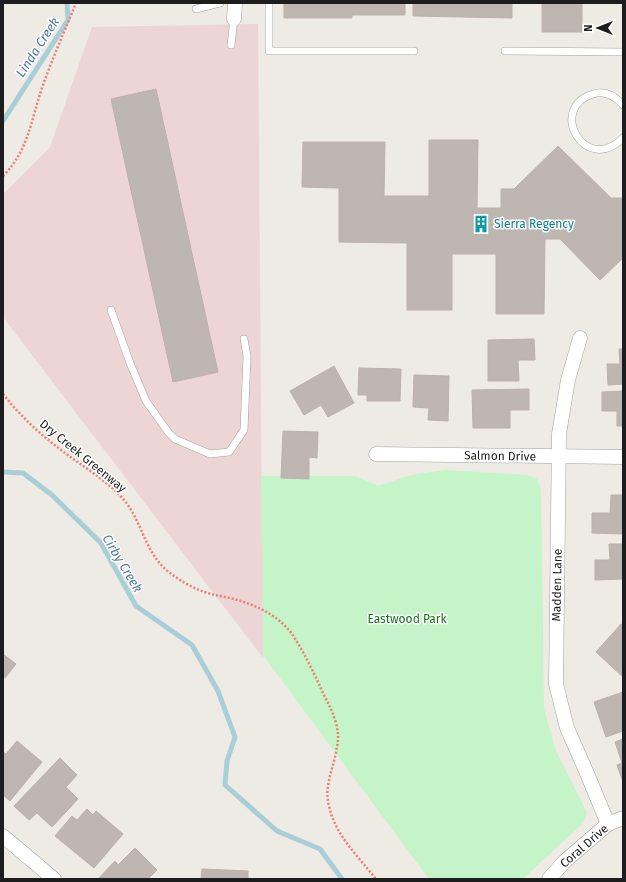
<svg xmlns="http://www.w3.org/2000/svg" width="626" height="882" viewBox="0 0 626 882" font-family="'Fira Sans',sans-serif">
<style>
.commercial{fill:#edd5d5}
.park{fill:#c4f4c7}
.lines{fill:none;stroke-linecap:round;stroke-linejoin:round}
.stream{stroke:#a8ced8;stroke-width:5}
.building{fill:#beb6b1;stroke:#beb1a8}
.lane-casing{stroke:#a1a1a1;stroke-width:8}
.street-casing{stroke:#a1a1a1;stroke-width:15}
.path{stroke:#ed7e75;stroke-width:2.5;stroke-dasharray:2 2;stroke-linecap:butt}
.lane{stroke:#fff;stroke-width:7}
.street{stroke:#fff;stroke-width:14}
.labels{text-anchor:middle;stroke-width:3;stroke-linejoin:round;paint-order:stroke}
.culture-label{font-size:12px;fill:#0d838f;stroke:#fff;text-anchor:start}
.street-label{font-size:12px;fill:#1d1d1d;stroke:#fff}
.park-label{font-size:12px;fill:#15721a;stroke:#fff}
.water-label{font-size:13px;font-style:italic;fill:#4f799e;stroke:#fff}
</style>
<rect width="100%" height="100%" fill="#eeeae4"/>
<path class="commercial" d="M258,24l5,634 -260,-341v-123l47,-47 42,-120z"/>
<path class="park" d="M446,470l82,5 9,4 4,10 3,220 12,42 31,62 -4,10 -54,50 -5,6h-95l-166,-224 -2,-179h95l22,10 33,-11z"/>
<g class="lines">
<g class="stream">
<path d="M3,121l65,-101 -1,-17"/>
<path d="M3,472l20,1 29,22 49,48 35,63 56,39 26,46 17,46 -8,24 -2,24 52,46 43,18 22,30"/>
</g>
</g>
<g class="building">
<path d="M284,3h121v12h-53v3h-68z"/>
<path d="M413,3h99v15l-99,-2z"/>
<rect x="542" y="3" width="40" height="29"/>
<path d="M156,89l62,283 -45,10 -62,-283z"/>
<path d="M429,140h49l-1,68h24v-19h13l44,-43 53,52h12v60l-23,22 -40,-41h-15l-1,75h-48v-60h-44v56h-45v-67l-68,-1v-54l-37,-1 1,-45h82l-1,54h45z"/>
<path d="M534,339l1,21h-17l1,21h-31v-41z"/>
<path d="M619,349h4v35l-15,1 -1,-21h13z"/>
<path d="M334,366l20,37 -26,14 -7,-12 -17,10 -14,-24z"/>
<path d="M359,368l42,1 -1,32h-33v-6h-9z"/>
<path d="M414,375l35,1 -1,45 -20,-1 1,-12 -16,-1z"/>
<path d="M529,389v21h-19v18h-37l-1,-38z"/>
<path d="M623,391v35h-6v-15h-15v-19z"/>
<path d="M283,431l35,1 -1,26 -8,-1v22l-28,-1z"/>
<path d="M611,495h12v39l-31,-1v-20h18z"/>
<path d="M609,544h14v35l-28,1v-20h15z"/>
<path d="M621,624l2,1v52l-27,-25z"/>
<path d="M3,654l13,10 -11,14 -2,-1z"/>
<path d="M623,692v39l-17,6 -12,-35z"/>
<path d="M623,739v43l-6,-17 5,-2 -7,-21z"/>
<path d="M17,741l25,21 -32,39 -7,-6v-43l3,2z"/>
<path d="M60,758l17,17 -11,12 12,12 -26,28 -15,-14 -8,7 -15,-14z"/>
<path d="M87,809l6,6 3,-4 27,23 -29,34 -39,-32 17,-20 5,4z"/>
<path d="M135,848l22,22 -9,9h-50l17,-18 3,4z"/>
<path d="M202,869l46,2v8h-47z"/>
</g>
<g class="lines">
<g class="lane-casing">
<g id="lane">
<path d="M269,3v48h145"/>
<path d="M196,9l24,-6"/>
<path d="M231,45l3,-26"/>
<path d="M505,51l118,1"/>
<path d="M623,105c-8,-9 -18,-15 -30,-11 -46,14 -8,82 30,44"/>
<path d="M111,310l19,53 16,38 22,31 7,7 35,15 19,-2 15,-22 3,-74 -3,-17"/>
</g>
</g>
<g class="street-casing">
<g id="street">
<path d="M234,19l1,-16"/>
<path d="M580,338l-12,42 -9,54 -3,250 11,44 19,43 22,53"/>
<path d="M376,454l247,3"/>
<path d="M3,836l51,43"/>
<path d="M549,879l16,-18 43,-37 15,-6"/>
</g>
</g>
<g class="path">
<path d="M3,176c26,-26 28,-57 40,-91 10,-28 22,-55 33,-82"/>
<path d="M3,394c18,23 39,42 62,59 20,15 43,28 60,48 18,23 20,53 45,72 12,9 26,17 41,21 7,2 15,3 23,5 22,6 44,16 58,35 12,18 22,39 31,59 5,10 10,19 13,30 2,8 3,15 1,23 -2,18 -12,37 -9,55 5,32 29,54 48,78"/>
</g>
<use href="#lane" class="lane"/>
<use href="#street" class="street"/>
</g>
<defs>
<g id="building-bare" transform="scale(1.38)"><path d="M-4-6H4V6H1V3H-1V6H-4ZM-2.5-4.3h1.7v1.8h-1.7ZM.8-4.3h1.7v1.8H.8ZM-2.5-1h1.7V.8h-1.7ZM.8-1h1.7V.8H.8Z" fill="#0f9aa8" stroke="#fff" stroke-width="2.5" paint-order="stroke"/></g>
</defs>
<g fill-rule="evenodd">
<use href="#building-bare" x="481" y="224"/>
</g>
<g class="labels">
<g class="culture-label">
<text x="494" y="228">Sierra Regency</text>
</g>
<g class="street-label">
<text transform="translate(83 456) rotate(39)" y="4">Dry Creek Greenway</text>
<text transform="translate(500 456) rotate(1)" y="4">Salmon Drive</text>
<text transform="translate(557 585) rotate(-89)" y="4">Madden Lane</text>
<text transform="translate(584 846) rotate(-41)" y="4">Coral Drive</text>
</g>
<g class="park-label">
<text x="407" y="623">Eastwood Park</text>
</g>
<g class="water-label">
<text transform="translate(37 47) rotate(-57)" y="5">Linda Creek</text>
<text transform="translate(123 563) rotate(59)" y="5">Cirby Creek</text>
</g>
</g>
<rect width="626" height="882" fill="none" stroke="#1d1d1d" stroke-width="8"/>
<g transform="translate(598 28) rotate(270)" stroke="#ffffff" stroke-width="3" paint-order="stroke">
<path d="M0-3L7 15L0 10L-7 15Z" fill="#1d1d1d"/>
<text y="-6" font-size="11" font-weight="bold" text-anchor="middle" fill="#1d1d1d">N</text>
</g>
</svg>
